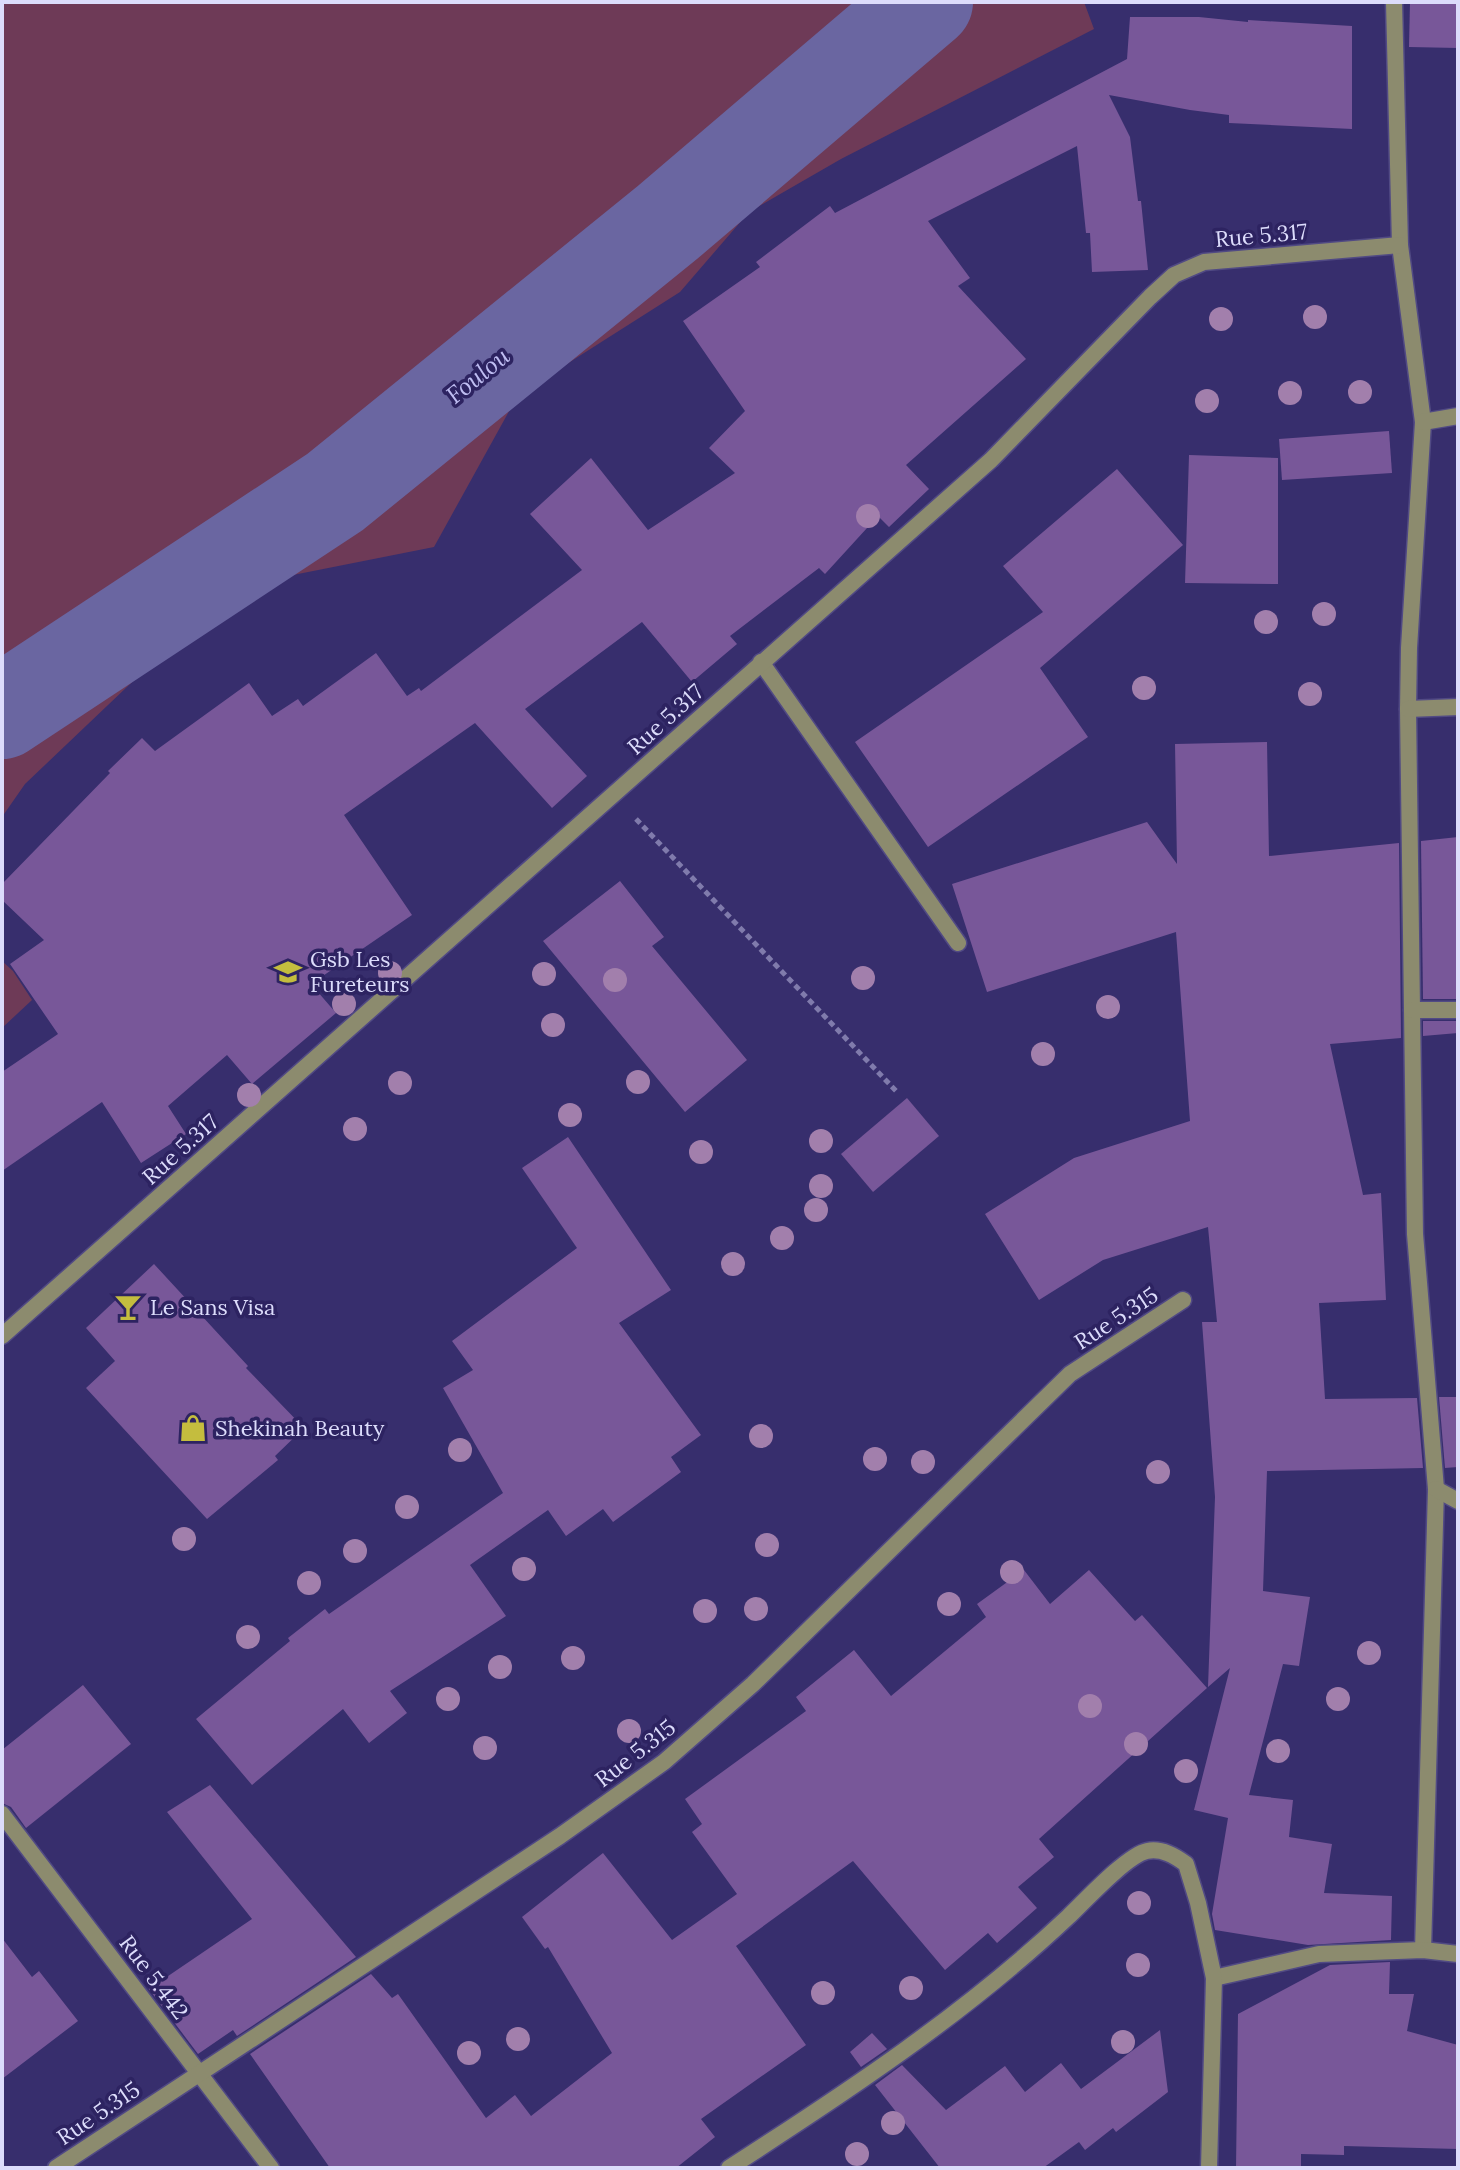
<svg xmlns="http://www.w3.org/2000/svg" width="1460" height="2170" viewBox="0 0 1460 2170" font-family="Lora,serif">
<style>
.green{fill:#6e3a57}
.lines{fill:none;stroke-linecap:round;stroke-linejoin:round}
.river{stroke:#6a66a1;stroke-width:94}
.building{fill:#785799}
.street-casing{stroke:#514a84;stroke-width:19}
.path{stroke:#807bac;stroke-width:5;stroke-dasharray:6 4;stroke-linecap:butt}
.street{stroke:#8c8b6e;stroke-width:16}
.tree{fill:#a27fac}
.labels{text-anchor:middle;stroke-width:7;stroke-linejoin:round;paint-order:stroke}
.street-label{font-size:22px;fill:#dcdcfb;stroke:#2d2361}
.poi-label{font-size:22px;fill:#dcdcfb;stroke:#2d2361;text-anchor:start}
.water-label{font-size:24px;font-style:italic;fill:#bfbdf2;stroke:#2d2361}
</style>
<rect width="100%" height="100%" fill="#372e6d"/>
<g class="green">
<path d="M2,2h1082l10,27 -253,130 -92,53 -69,80 -162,103 -84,152 -202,40 -207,197 -23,33z"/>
<path d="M2,961l11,10 19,29 -30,28z"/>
</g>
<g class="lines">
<path class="river" d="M2,712l333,-220 333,-270 258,-220"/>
</g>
<g class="building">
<path d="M1410,2h48v46l-49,-1z"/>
<path d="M1130,17h69l49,5v-2l104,6v103l-123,-6v-8l-39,-5 -81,-15 21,42 8,64h3l7,69 -56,2 -2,-39h-4l-9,-87 -149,75 42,57 -12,8 68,73 -120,106 23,24 -40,38 -11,-11 -53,58 -6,-6 -89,68 7,8 -45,38 -50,-60 -117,87 62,67 -35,32 -77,-85 -131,92 68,100 -101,69 25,29 -84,71 -25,-29 -59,51 18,28 -45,29 -39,-61 -100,69v-99l56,-38 -48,-70 34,-24 -42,-40v-16l108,-111 -2,-2 34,-33 13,13 94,-68 23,33 26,-17 5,7 73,-53 31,43 12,-8 2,3 161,-121 -52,-56 61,-56 57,72 87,-57 -26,-25 36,-37 -62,-90 77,-54 -4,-5 74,-56 5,7 292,-154z"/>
<path d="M1389,431l3,42 -110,7 -3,-41z"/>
<path d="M1189,455l89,3v126l-93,-1z"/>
<path d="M1117,469l66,76 -143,123 48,69 -160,110 -73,-105 188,-130 -40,-46z"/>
<path d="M1267,742l2,114 130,-13 2,195 -71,6 33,151 18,-2 5,107 -67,3 6,96 92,-1 6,70 -156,3 -4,120 47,6 -11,69 -16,-2 -34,131 44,5 -4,37 43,7 -8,49 68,3 -1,44 -83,5 -93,-15 -3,-16 16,-96 -34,-8 36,-142 -22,19 7,-190 -13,-175h15l-9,-95 -105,33 -64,40 -54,-86 89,-56 116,-37 -14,-189 -189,60 -35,-108 195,-62 30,42 -2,-120z"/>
<path d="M1458,837v162h-35l-2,-158z"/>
<path d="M620,881l44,56 -12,9 95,114 -62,52 -142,-171z"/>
<path d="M1423,1021h35v12l-35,3z"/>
<path d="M907,1098l32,38 -66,56 -32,-38z"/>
<path d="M568,1137l103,153 -52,33 82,112 -30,22 10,15 -68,50 -10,-13 -37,27 -18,-26 -78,55 36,51 -116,75 17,22 -38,30 -26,-34 -91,76 -56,-66 94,-78 -2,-3 37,-29 4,5 174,-121 -60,-105 30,-18 -21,-29 125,-93 -55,-80z"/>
<path d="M154,1264l94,102 -2,2 58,60 -29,28 3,4 -71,59 -121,-131 29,-27 -29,-33z"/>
<path d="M1439,1397h19v70l-13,1z"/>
<path d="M1024,1570l26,34 39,-34 46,51 7,-6 65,73 -168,151 15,18 -36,30 19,21 -40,35 -9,-10 -43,37 -92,-109 -117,85 70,99 -105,74 14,18 -39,31h-346l-80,-114 121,-80 21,24 6,-4 88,124 29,-23 16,21 81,-63 -64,-106 -3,2 -23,-32 81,-64 69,87 65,-46 -45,-62 10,-8 -17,-25 121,-88 -10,-14 58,-47 37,46 95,-79 -9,-13z"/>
<path d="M83,1685l48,59 -105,84 -15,-21 -9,-4v-53z"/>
<path d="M210,1785l146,172 -119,79 -4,-6 -35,24 -49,-65 103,-70 -85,-107z"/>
<path d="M2,1938l30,39 7,-6 39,50 -76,58z"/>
<path d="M1390,1962l-1,32h25l-7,37 51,14v104l-114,-3v9l-43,-1v14h-65l2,-154 92,-49z"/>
<path d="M1160,2030l8,62 -52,40 -3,-4 -28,22 -6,-8 -36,26h-103l-65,-83 27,-20 44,45 59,-44 20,26 36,-29 20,26z"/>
<path d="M872,2033l15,16 -26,18 -11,-15z"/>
</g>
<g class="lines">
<g class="street-casing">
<g id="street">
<path d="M1394,2l6,243 23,177 -14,226 -1,61 7,525 21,255 -13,461"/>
<path d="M1423,422l35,-6"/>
<path d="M761,662l197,281"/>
<path d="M1408,709l50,-2"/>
<path d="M1412,1010h46"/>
<path d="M2,1336l989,-876 159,-163 24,-22 30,-13 196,-17"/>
<path d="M1436,1489l22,12"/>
<path d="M2,1814l269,354"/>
<path d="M1214,1978l105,-24 104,-4 35,4"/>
<path d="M56,2168l504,-332 104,-74 89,-78 317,-310 113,-74"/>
<path d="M729,2168c118,-76 236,-154 339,-251 16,-15 59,-62 79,-66 15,-3 28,5 39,13l12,39 16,75 -5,190"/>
</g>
</g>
<path class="path" d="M636,819l262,274"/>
<use href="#street" class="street"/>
</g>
<g class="tree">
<circle cx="1315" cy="317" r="12"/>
<circle cx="1221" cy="319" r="12"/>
<circle cx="1360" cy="392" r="12"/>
<circle cx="1290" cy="393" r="12"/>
<circle cx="1207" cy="401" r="12"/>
<circle cx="868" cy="516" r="12"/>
<circle cx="1324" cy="614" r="12"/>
<circle cx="1266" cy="622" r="12"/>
<circle cx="1144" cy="688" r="12"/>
<circle cx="1310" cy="694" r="12"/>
<circle cx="390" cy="973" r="12"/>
<circle cx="544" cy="974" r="12"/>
<circle cx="863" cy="978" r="12"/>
<circle cx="615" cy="980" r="12"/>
<circle cx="344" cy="1004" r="12"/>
<circle cx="1108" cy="1007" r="12"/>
<circle cx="553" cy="1025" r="12"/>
<circle cx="1043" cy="1054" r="12"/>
<circle cx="638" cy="1082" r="12"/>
<circle cx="400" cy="1083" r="12"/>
<circle cx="249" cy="1095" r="12"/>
<circle cx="570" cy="1115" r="12"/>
<circle cx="355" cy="1129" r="12"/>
<circle cx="821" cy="1141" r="12"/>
<circle cx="701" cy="1152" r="12"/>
<circle cx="821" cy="1186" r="12"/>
<circle cx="816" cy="1210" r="12"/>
<circle cx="782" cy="1238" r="12"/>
<circle cx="733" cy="1264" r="12"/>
<circle cx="761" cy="1436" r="12"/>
<circle cx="460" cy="1450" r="12"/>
<circle cx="875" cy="1459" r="12"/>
<circle cx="923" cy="1462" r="12"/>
<circle cx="1158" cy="1472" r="12"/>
<circle cx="407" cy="1507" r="12"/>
<circle cx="184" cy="1539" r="12"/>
<circle cx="767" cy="1545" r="12"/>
<circle cx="355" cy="1551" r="12"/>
<circle cx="524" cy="1569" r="12"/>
<circle cx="1012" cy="1572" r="12"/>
<circle cx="309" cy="1583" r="12"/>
<circle cx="949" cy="1604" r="12"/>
<circle cx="756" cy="1609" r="12"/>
<circle cx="705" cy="1611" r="12"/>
<circle cx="248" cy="1637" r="12"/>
<circle cx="1369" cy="1653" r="12"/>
<circle cx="573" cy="1658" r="12"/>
<circle cx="500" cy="1667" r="12"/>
<circle cx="448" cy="1699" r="12"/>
<circle cx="1338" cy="1699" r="12"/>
<circle cx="1090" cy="1706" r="12"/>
<circle cx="629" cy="1731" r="12"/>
<circle cx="1136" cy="1744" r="12"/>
<circle cx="485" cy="1748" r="12"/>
<circle cx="1278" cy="1751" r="12"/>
<circle cx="1186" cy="1771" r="12"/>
<circle cx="1139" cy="1903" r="12"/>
<circle cx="1138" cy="1965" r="12"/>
<circle cx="911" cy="1988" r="12"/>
<circle cx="823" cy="1993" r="12"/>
<circle cx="518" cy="2039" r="12"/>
<circle cx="1123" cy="2042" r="12"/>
<circle cx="469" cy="2053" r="12"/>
<circle cx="893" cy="2123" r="12"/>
<circle cx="857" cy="2154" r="12"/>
</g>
<defs>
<g id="school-bare" transform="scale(2.16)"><path d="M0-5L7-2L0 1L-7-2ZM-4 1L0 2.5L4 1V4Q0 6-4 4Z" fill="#c4bd3e" stroke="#2d2361" stroke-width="2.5" paint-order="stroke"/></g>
<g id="bar-bare" transform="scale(2.16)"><path d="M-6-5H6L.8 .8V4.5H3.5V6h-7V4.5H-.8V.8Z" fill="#c4bd3e" stroke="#2d2361" stroke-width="2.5" paint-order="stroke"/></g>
<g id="shop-bare" transform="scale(2.16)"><path d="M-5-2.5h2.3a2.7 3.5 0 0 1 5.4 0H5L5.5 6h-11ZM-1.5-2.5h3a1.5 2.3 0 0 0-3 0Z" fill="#c4bd3e" stroke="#2d2361" stroke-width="2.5" paint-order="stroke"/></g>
</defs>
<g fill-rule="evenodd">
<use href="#school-bare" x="288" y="972"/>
<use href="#bar-bare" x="128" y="1307"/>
<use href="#shop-bare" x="193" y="1428"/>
</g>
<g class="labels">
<g class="street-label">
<text transform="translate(1261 235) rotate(-5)" y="8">Rue 5.317</text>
<text transform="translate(665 719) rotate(-42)" y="8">Rue 5.317</text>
<text transform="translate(180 1149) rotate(-42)" y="8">Rue 5.317</text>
<text transform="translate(1116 1318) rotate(-33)" y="8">Rue 5.315</text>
<text transform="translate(635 1753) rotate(-38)" y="8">Rue 5.315</text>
<text transform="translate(154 1977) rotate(53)" y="8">Rue 5.442</text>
<text transform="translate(98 2113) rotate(-34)" y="8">Rue 5.315</text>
</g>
<g class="poi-label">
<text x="310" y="967">Gsb Les<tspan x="310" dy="25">Fureteurs</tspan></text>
<text x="150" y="1315">Le Sans Visa</text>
<text x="215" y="1436">Shekinah Beauty</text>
</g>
<g class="water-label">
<text transform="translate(478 376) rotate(-39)" y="8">Foulou</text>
</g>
</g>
<rect width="1460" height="2170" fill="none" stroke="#dcdcfb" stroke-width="8"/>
</svg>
